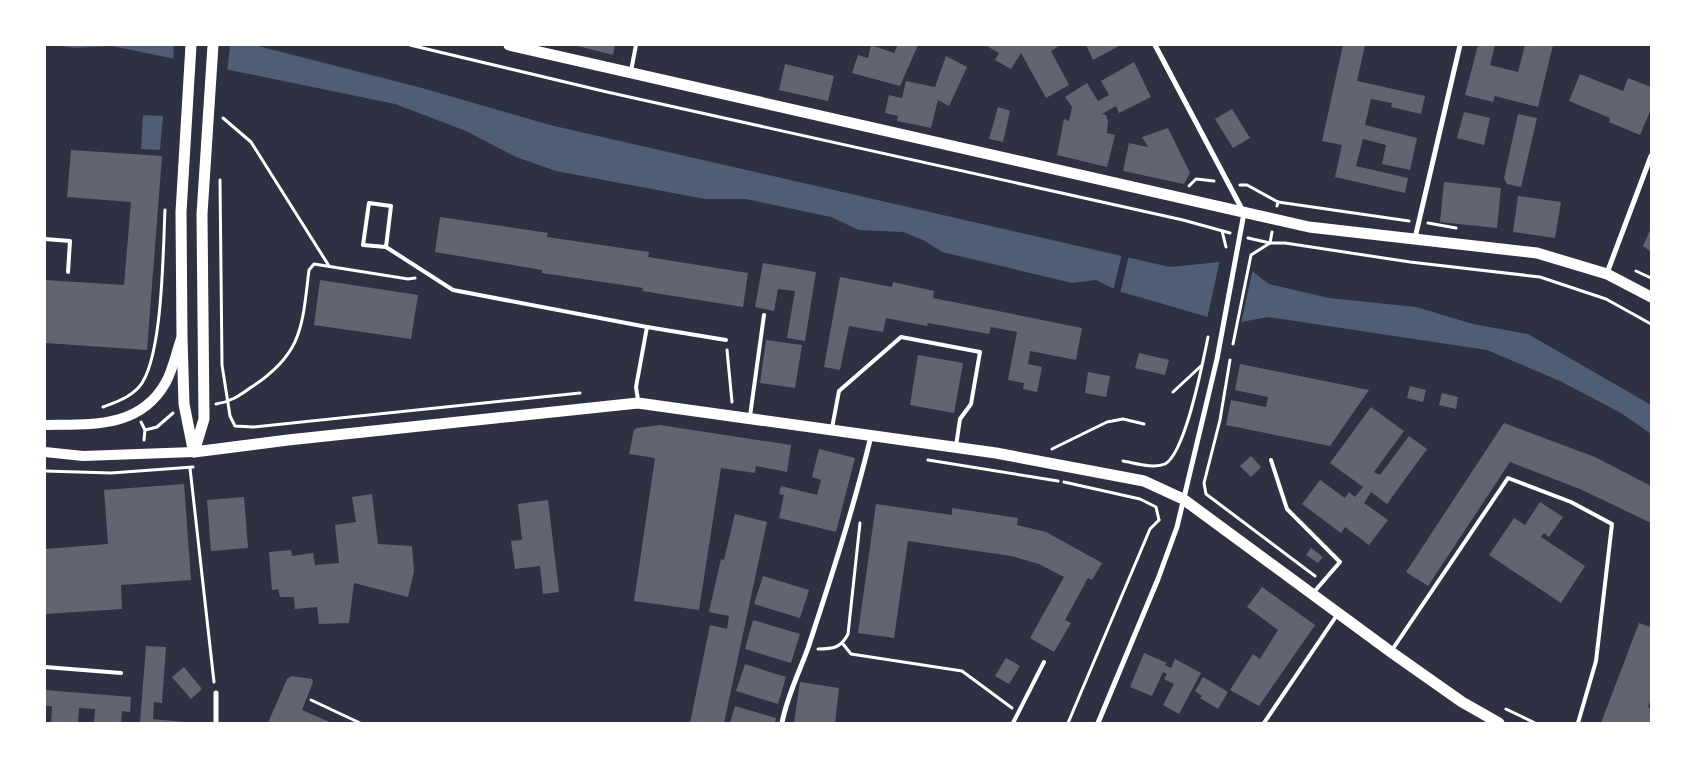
<svg xmlns="http://www.w3.org/2000/svg" width="1696" height="768" viewBox="0 0 1696 768" font-family="Roboto,sans-serif">
<style>
.water{fill:#4f5d75}
.pier{fill:#2d3142}
.building{fill:#626471}
.lines{fill:none;stroke-linecap:round;stroke-linejoin:round}
.path{stroke:#fff;stroke-width:3}
.service{stroke:#fff;stroke-width:4}
.minor{stroke:#fff;stroke-width:5}
.secondary{stroke:#fff;stroke-width:10}
.primary{stroke:#fff;stroke-width:11}
</style>
<rect width="100%" height="100%" fill="#2d3142"/>
<g class="water">
<path d="M56,45h198l168,43 128,37 620,142 50,-5 32,9 17,13 60,14 87,9 57,17 55,10 123,71v29l-30,-21 -61,-32 -73,-31 -219,-33 -27,5 -33,-5 -90,-26 -22,-11 -24,3 -130,-31 -17,-11 -22,-9 -44,-2 -28,-13 -85,-18h-41l-149,-28 -40,-14 -50,-26 -71,-27 -283,-58 -38,2z"/>
<path d="M143,115l20,1 -3,34 -19,-1z"/>
</g>
<g class="pier">
<path d="M174,45h56l-3,28 -54,-13z"/>
<path d="M1122,254l7,1 -9,39 -7,-3z"/>
<path d="M1220,260l33,8 -12,56 -34,-5z"/>
</g>
<g class="building">
<path d="M574,45h41l-2,10z"/>
<path d="M871,45l23,8 4,-8h20l-18,41 -48,-13 6,-18 10,3z"/>
<path d="M985,45h76l-10,6 18,34 -23,13 -25,-45 -10,16 -16,-9 4,-7z"/>
<path d="M1086,45h32l1,1 -26,14z"/>
<path d="M1343,45h22l-8,36 68,15 -4,18 -30,-7 1,-4 -21,-4 -6,26 52,13 -7,32 -28,-6 4,-19 -23,-6 -7,27 52,12 -3,15 -70,-16 7,-32 -20,-4z"/>
<path d="M1478,45h17l-5,20 28,7 7,-27h28l-15,62 -43,-11 -2,6 -28,-7z"/>
<path d="M946,56l21,11 -18,39 -11,-6 -7,28 -34,-7 1,-5 -13,-3 4,-18 13,3 4,-17 29,6z"/>
<path d="M1134,62l17,35 -32,16 -3,-7 -14,8 4,1 2,6 -1,12 8,2 -8,32 -50,-12 7,-36 5,2 3,-14 -7,-10 22,-14 11,18 11,-6 -8,-14z"/>
<path d="M785,64l49,12 -6,25 -49,-11z"/>
<path d="M1580,74l43,17 5,-13 23,9v22l-11,26 -31,-13 1,-4 -41,-17z"/>
<path d="M998,107l12,4 -7,31 -14,-3z"/>
<path d="M1232,109l18,29 -17,10 -18,-29z"/>
<path d="M1464,112l26,6 -6,27 -27,-7z"/>
<path d="M1518,114l19,4 -16,69 -14,-3 -3,-6z"/>
<path d="M1168,128l22,45 -6,11 -61,-13 6,-28 19,4 -6,-10z"/>
<path d="M71,150l91,6 -15,194 -102,-7v-63l79,5 7,-83 -64,-5z"/>
<path d="M1444,182l57,6 -4,40 -57,-6z"/>
<path d="M1518,196l43,6 -6,36 -42,-6z"/>
<path d="M440,217l108,16 -1,4 102,15 -1,5 100,16 -5,34 -101,-16 1,-3 -101,-15v-3l-107,-18z"/>
<path d="M1651,228v24l-8,-6z"/>
<path d="M763,263l53,9 -11,69 -18,-3 8,-47 -17,-2 -4,22 -19,-4z"/>
<path d="M840,277l52,10 1,-5 41,9 -1,7 149,30 -6,32 -46,-9 -2,13 14,3 -5,25 -14,-3 1,-6 -16,-3 9,-48 -26,-5 -2,7 -61,-11 -1,3 -41,-8 -3,14 -34,-6 -9,44 -16,-3z"/>
<path d="M320,280l98,15 -7,44 -97,-14z"/>
<path d="M766,340l36,5 -7,43 -35,-5z"/>
<path d="M1139,353l30,7 -4,15 -30,-7z"/>
<path d="M918,355l45,8 -9,50 -44,-8z"/>
<path d="M1240,364l129,26 -39,56 -104,-21 5,-25 35,7 2,-10 -33,-7z"/>
<path d="M1088,372l22,4 -4,21 -21,-4z"/>
<path d="M1410,386l16,4 -3,12 -16,-4z"/>
<path d="M1442,393l16,4 -2,12 -17,-4z"/>
<path d="M1371,407l33,24 -30,41 6,3 29,-39 18,13 -40,55 -16,-12 -7,11 24,17 -19,25 -24,-18 -4,6 -39,-29 18,-24 25,18 4,-6 6,5 8,-10 -33,-24z"/>
<path d="M1504,423l91,34 56,29v37l-71,-34 -70,-27 -82,124 -22,-14z"/>
<path d="M660,425l131,20 -4,27 -31,-6 -1,7 -34,-5 -22,142 -65,-9 21,-143 -26,-4 5,-24 3,-2z"/>
<path d="M819,449l36,9 -19,74 -57,-14 5,-23 -5,-1 2,-8 36,9 4,-15 -9,-3z"/>
<path d="M1251,456l10,11 -10,10 -11,-11z"/>
<path d="M184,484l7,96 -70,5 1,24 -77,5v-65l63,-5 -4,-54z"/>
<path d="M372,494l6,50 34,2 2,26 -6,25 -54,-14 -5,40 -30,1 -2,-17 -22,2 -1,-12h-14l-2,-8 -6,1 -3,-38 22,-2 1,6 21,-3 2,12 24,-2 -4,-38 21,-3 -4,-25z"/>
<path d="M244,497l4,51 -37,3 -4,-51z"/>
<path d="M548,500l11,92 -16,2 -3,-28 -25,3 -4,-28 11,-1 -4,-36z"/>
<path d="M1540,502l23,15 -14,20 -5,-4 -3,4 44,29 -24,37 -72,-48 25,-37 11,7z"/>
<path d="M876,504l76,11v-7l66,10 -1,7 29,7 56,31 -10,17 -4,-2 -23,42 6,3 -17,29 -24,-14 34,-61 -25,-13 -28,-8 -103,-15 -14,97 -36,-5z"/>
<path d="M735,514l32,8 -43,201h-34l20,-98 17,4 2,-13 -20,-4 12,-53 3,1z"/>
<path d="M1311,548l12,9 -5,6 -12,-8z"/>
<path d="M763,576l46,14 -9,28 -46,-14z"/>
<path d="M1262,587l53,38 -56,81 -29,-16 23,-36 7,5 18,-29 -31,-23z"/>
<path d="M753,620l47,14 -9,29 -46,-14z"/>
<path d="M1639,623l12,4v72l-3,8 3,2v14h-50z"/>
<path d="M146,646l20,1 -4,56 -8,-1 -1,17 43,4h-56z"/>
<path d="M1144,653l23,10 -2,2 6,3 4,-9 26,14 -22,41 -16,-9 11,-21 -10,-5 3,-5 -4,-2 -11,24 -22,-9z"/>
<path d="M1006,658l14,8 -11,18 -14,-8z"/>
<path d="M745,664l41,13 -8,27 -42,-13z"/>
<path d="M184,667l18,22 -11,10 -19,-22z"/>
<path d="M292,676l20,3 1,3 -11,28 30,13h-64l19,-44z"/>
<path d="M1203,677l25,15 -10,17 -18,-11 2,-2 -7,-5z"/>
<path d="M800,682l39,6 -4,35h-41z"/>
<path d="M45,690l86,7 -1,15 -8,-1 -1,12h-27l1,-14 -16,-1 -1,15h-27l1,-17h-7z"/>
<path d="M735,706l41,12 -1,5h-45z"/>
</g>
<g class="lines">
<g class="path">
<path d="M410,45l197,47 576,128 47,13"/>
<path d="M223,118l28,24 78,124"/>
<path d="M220,180l2,185 8,51 5,10 18,1 327,-34"/>
<path d="M1240,185h7l31,17"/>
<path d="M1189,186l7,-7 18,2"/>
<path d="M1277,206l1,-4 131,19"/>
<path d="M1428,223l28,5"/>
<path d="M1222,231l4,16"/>
<path d="M1248,238l22,5 2,-11"/>
<path d="M1636,271l15,7"/>
<path d="M1233,344l18,-89 19,-12h15l125,19 130,15 66,22 45,25"/>
<path d="M727,350l5,52"/>
<path d="M1230,360l-10,60 -16,63 2,11 109,82"/>
<path d="M1173,392l28,-26"/>
<path d="M216,404c14,-2 23,-8 34,-16 53,-34 52,-61 59,-118l5,-6 94,15 7,-1"/>
<path d="M103,407c13,-5 26,-9 36,-20 24,-27 24,-138 26,-177"/>
<path d="M141,422l4,8 -1,10"/>
<path d="M145,430l12,-3 16,-14"/>
<path d="M1052,449l55,-27 16,-3 21,5"/>
<path d="M928,460l130,21"/>
<path d="M1123,461c12,2 31,8 42,3 21,-12 38,-103 43,-127"/>
<path d="M190,468l24,214"/>
<path d="M45,471l66,2 82,-6"/>
<path d="M1064,482l76,17 16,8 3,13"/>
<path d="M843,644l8,10 111,17 50,37"/>
<path d="M818,649c15,0 23,-1 30,-15l12,-111"/>
<path d="M311,700l49,23"/>
<path d="M1506,709l29,14"/>
<path d="M1068,723l82,-194 9,-9"/>
</g>
<g class="service">
<path d="M631,71l5,-26"/>
<path d="M45,239l25,2 -2,31"/>
<path d="M386,247l-23,-2 6,-42 22,3 -5,41 67,43 194,37 -11,60 2,13"/>
<path d="M647,327l79,13"/>
<path d="M750,416l14,-101"/>
<path d="M832,428l7,-37 62,-54 79,15 -9,52 -11,15 -4,27"/>
<path d="M1271,460l16,49 53,53 -26,30"/>
<path d="M1392,650l116,-172 63,24 41,22 -16,137 -18,62"/>
<path d="M45,667l76,6"/>
<path d="M1013,723l31,-61"/>
<path d="M1264,723l73,-108"/>
</g>
<g class="minor">
<path d="M1415,238l45,-193"/>
<path d="M1607,273l44,-117"/>
<path d="M216,723v-30"/>
<path d="M782,723c5,-27 17,-50 26,-75 23,-70 46,-141 63,-212"/>
<path d="M1098,723l60,-144 19,-52 40,-168 27,-146 -89,-168"/>
</g>
<g class="secondary">
<path d="M45,425c46,-1 95,4 121,-43 7,-13 10,-29 15,-43"/>
<path d="M45,452l38,4 111,-4"/>
</g>
<g class="primary">
<path d="M191,45l-10,167 1,126 2,66 9,45"/>
<path d="M509,45l800,182 228,26 70,21 44,23"/>
<path d="M194,452l94,-12 350,-37 358,50 148,28 39,18 208,153 71,50 37,21"/>
<path d="M194,452l10,-33 -2,-205 11,-169"/>
</g>
</g>
<rect width="1696" height="768" fill="none" stroke="#ffffff" stroke-width="92"/>
</svg>
